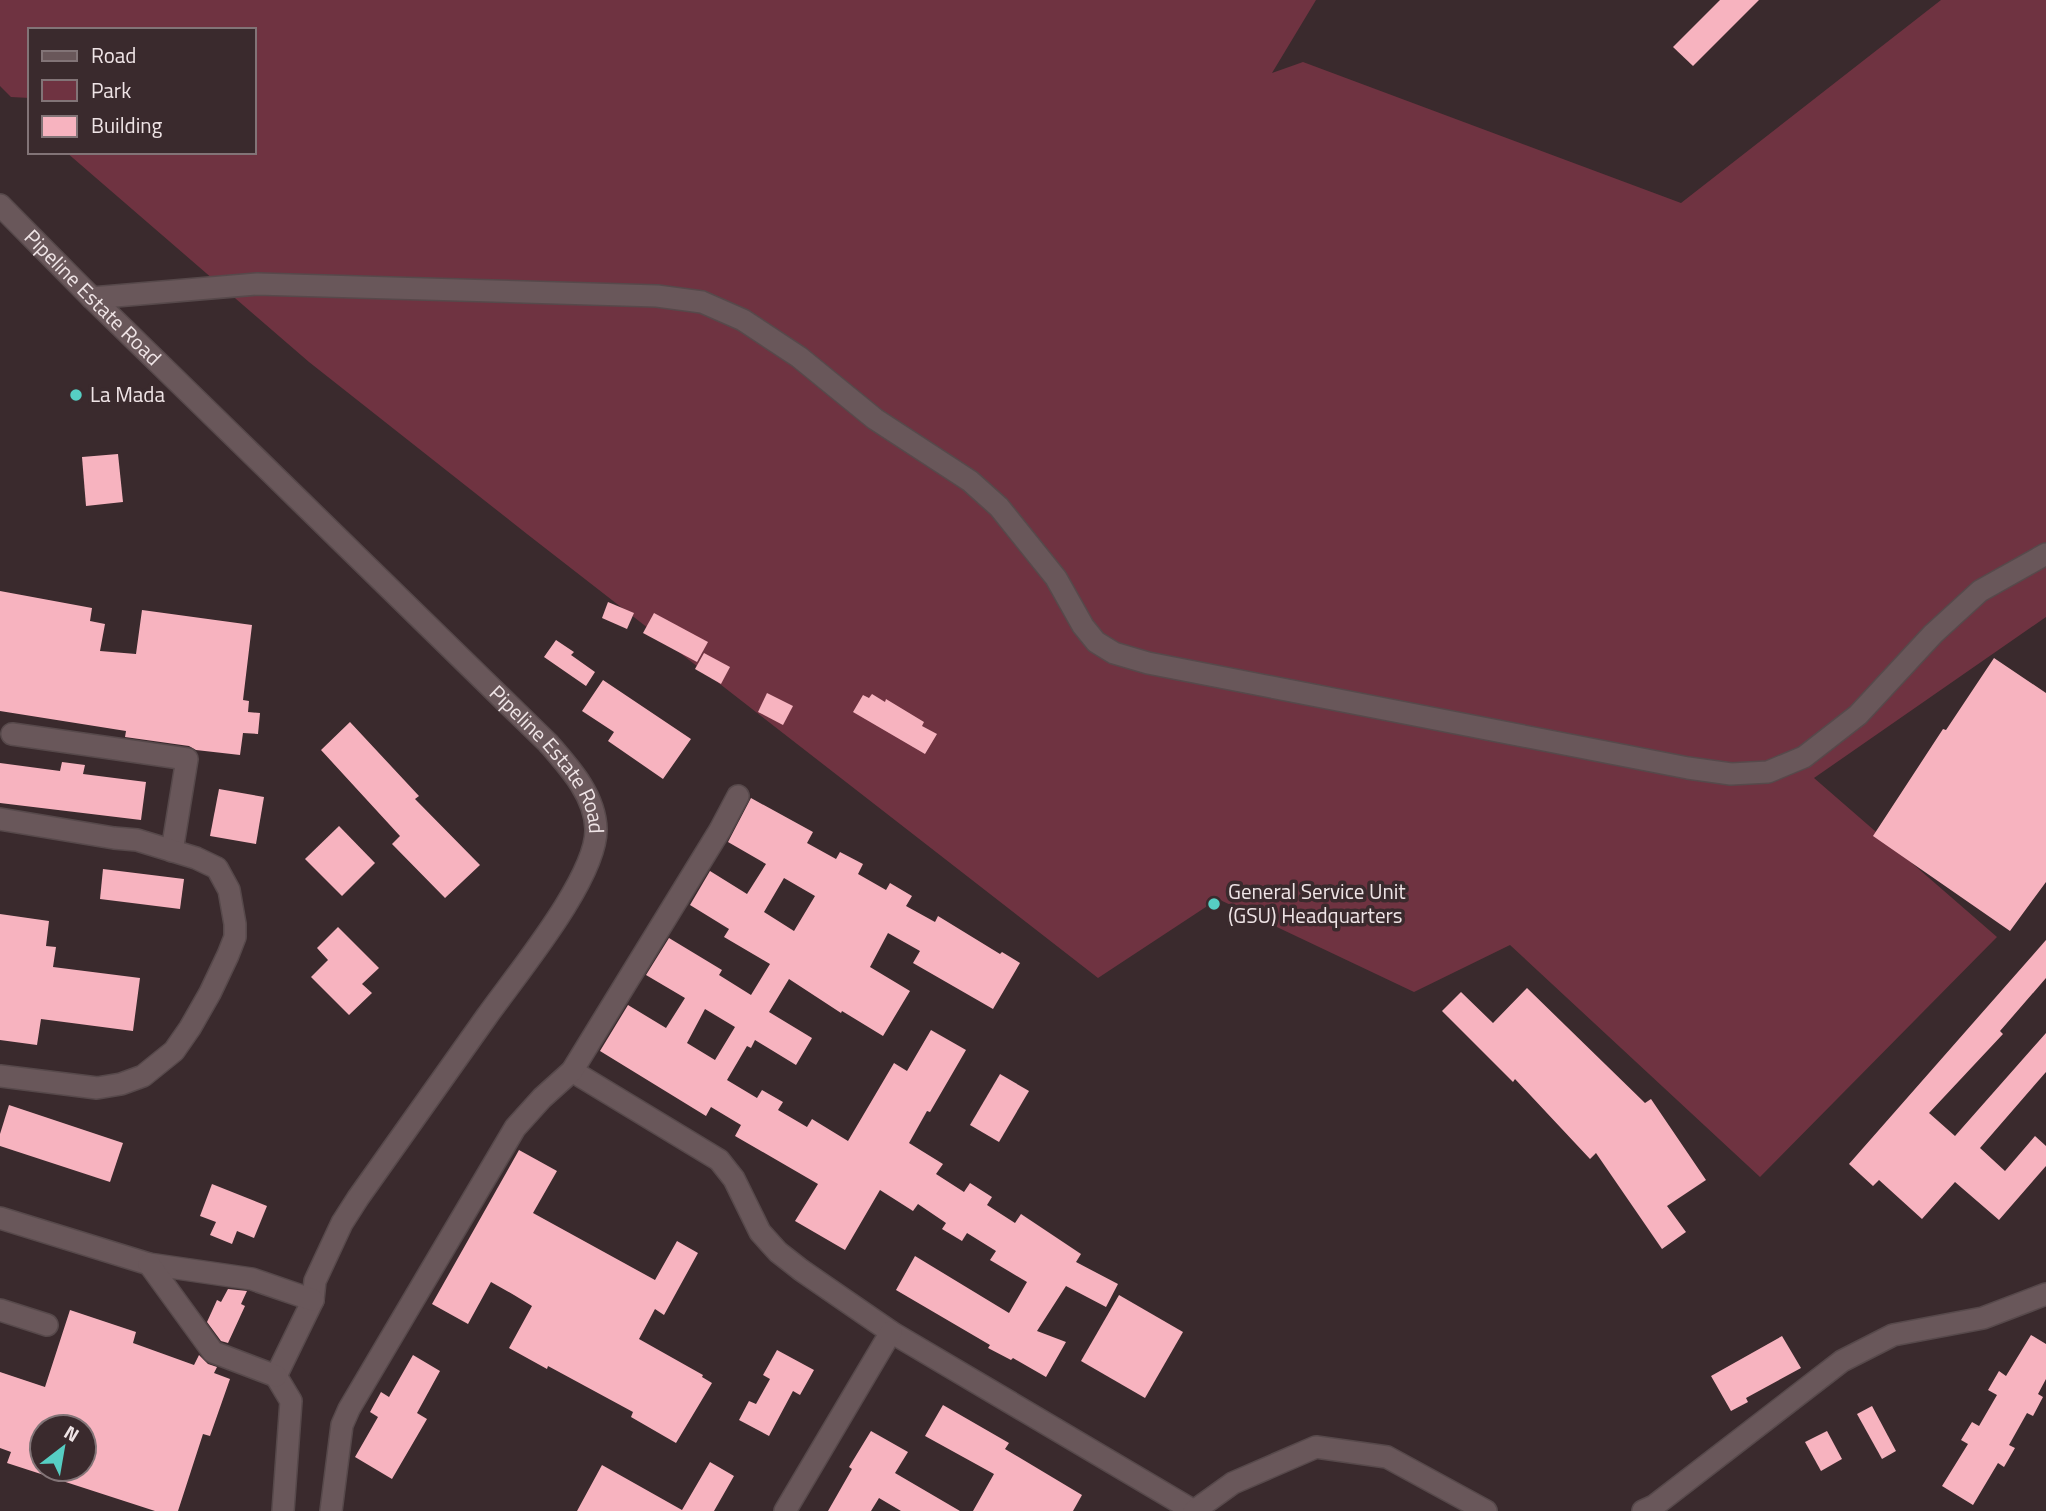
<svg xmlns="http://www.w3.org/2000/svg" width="2046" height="1511" viewBox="0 0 2046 1511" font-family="'Titillium Web',sans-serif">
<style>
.green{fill:#6f3341}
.building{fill:#f7b3bf;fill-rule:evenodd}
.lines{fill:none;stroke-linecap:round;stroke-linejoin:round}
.minor-casing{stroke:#57494b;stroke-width:24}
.minor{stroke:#69575a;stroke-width:21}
.poi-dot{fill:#56cec3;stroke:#3a2a2d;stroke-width:2.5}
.labels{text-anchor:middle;stroke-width:7;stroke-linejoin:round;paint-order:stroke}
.street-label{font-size:21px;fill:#efe4e6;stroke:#3a2a2d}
.poi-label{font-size:21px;fill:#efe4e6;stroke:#3a2a2d;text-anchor:start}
</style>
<rect width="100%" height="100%" fill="#3a2a2d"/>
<path class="green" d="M0,0h1316l-44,73 31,-11 378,141 260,-203h105v617l-232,161 183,159 -237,240 -250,-232 -96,47 -196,-93 -120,79 -571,-444 -218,-172 -243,-210h188v-122h-224v68l-19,-1 -11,-11z"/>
<g class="building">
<path d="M1720,0h39l-66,66 -20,-19z"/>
<path d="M118,454l5,48 -37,4 -4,-49z"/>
<path d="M0,591l92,17 -2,13 15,3 -5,27 36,3 6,-44 110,15 -9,75 6,1 -1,11 12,1 -2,21 -15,-1 -3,22 -44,-5 -7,-4 -64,-9 1,-6 -126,-20z"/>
<path d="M608,602l26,11 -7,16 -25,-11z"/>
<path d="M654,613l54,29 -11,20 -54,-29z"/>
<path d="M556,640l18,12 -3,3 24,17 -9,14 -42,-29z"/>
<path d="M704,653l26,14 -9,17 -26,-15z"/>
<path d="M1994,658l52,35v189l-36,49 -137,-95 70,-107 3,1z"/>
<path d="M603,680l88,59 -28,40 -55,-38 6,-9 -32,-21z"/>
<path d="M767,693l26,13 -10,19 -25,-13z"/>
<path d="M872,694l13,8 1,-3 38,23 -2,4 15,8 -12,20 -72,-42 10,-17 6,3z"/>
<path d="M350,722l69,74 -4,3 65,66 -35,33 -53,-54 8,-8 -79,-86z"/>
<path d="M62,762l23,3 -2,9 63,8 -5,38 -141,-17v-40l60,8z"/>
<path d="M219,789l45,8 -8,47 -46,-8z"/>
<path d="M751,798l62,34 -6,11 29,16 4,-7 23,12 -5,10 28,16 4,-7 22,13 -6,10 29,16 3,-6 62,38 2,-2 18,11 -27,46 -80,-46 7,-12 -32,-18 -18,34 40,24 -27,45 -41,-25 -1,2 -52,-34 -20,33 43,26 -16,27 -41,-25 -4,8 -4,-2 -20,34 30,18 5,-8 21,12 -5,8 29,17 5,-8 36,22 46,-78 13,8 24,-41 35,20 -36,62 -3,-1 -18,32 34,21 -7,10 28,18 6,-9 22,14 -5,8 28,18 6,-9 60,40 -5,8 42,22 -12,23 -40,-21 -29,45 29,11 -20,35 -33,-19 -2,2 -23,-12 2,-3 -94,-55 19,-34 94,57 18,-31 -37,-22 6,-9 -29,-18 -5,8 -20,-12 4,-6 -28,-19 -5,7 -33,-21 -35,60 -50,-29 23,-37 -83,-48 6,-11 -30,-18 -5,9 -106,-65 28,-46 38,23 19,-30 -39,-23 23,-37 53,32 -3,5 32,20 19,-31 -46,-27 5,-8 -39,-24 20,-34 37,23 19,-30 -38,-22zM784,878l31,18 -21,35 -30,-19zM705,1009l30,18 -20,33 -28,-17z"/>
<path d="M339,826l36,37 -33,33 -37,-37z"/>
<path d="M103,869l81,10 -4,30 -80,-10z"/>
<path d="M0,914l49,7 -3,25 10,1 -3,20 87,11 -7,53 -92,-12 -4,26 -37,-5z"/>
<path d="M338,927l41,41 -17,16 10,9 -23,22 -38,-38 17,-17 -11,-12z"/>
<path d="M2046,940v38l-46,53 3,3 -74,79 26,23 91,-103v39l-66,76 25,23 30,-35 11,10v20l-47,54 -44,-38 -33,37 -43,-39 -6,6 -24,-22z"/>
<path d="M1527,988l118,115 6,-4 55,81 -39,26 19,26 -24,17 -66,-96 -6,6 -75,-80 -2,3 -71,-71 19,-19 32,31z"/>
<path d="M1000,1074l29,17 -30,51 -29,-17z"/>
<path d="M9,1105l114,38 -13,39 -110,-36v-12z"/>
<path d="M519,1150l38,21 -24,42 122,67 22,-39 21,12 -34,62 -9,-6 -16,30 64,36 -1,2 10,6 -36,60 -45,-26 2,-5 -85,-46 -1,3 -38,-21 23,-42 -18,-11 -23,-13 -23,42 -36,-20z"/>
<path d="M212,1184l55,22 -13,32 -17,-7 -5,13 -22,-9 6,-13 -16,-6z"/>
<path d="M228,1289l19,2 -6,13 4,2 -17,37 -7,-2 -14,-19 10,-22 4,2z"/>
<path d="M1119,1295l64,37 -38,66 -64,-37z"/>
<path d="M70,1310l66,22 -3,11 61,22 5,-10 9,9 9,3 -3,6 16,6 -20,57 -7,-2 -25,77h-23l-148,-48 4,-11 -11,-4v-76l45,15zM42,1427h42v42h-42z"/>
<path d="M2031,1335l15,9v35l-8,15 5,3 -10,19 -6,-3 -18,32 6,3 -11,19 -6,-4 -25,42 -31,-19 26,-42 -7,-4 11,-18 7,4 18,-31 -9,-5 11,-19 7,5z"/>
<path d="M1782,1336l19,32 -55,30 2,4 -17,9 -20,-35z"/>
<path d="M777,1350l37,20 -14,25 -7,-4 -24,45 -30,-16 10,-19 7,3 14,-25 -7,-4z"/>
<path d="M413,1355l27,16 -23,42 10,6 -35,60 -37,-22 23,-40 -8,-5 11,-20 8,5z"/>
<path d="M943,1405l66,38 -4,6 77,46 -9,16h-100l21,-37 -69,-38z"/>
<path d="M1872,1406l24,45 -14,8 -25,-45z"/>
<path d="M871,1431l37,21 -13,21 65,38h-59l-22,-13 -8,13h-43l24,-42 -3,-2z"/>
<path d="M1827,1431l15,28 -21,12 -16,-29z"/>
<path d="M710,1462l24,14 -20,35h-137l25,-46 80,45z"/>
</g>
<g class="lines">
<g class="minor-casing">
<g id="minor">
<path id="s1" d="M0,205l92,93 456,445c21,24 47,52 48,86 1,49 -80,146 -109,187 -43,60 -86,121 -129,182l-16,25 -27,58 -2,19 -37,76 15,25 -8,110"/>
<path d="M92,298l165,-14 400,12 45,6 41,18 56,37 76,62 95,62 29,26 57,71 27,48 13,16 18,11 34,10 540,105 43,6 37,-2 36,-15 54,-42 75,-81 47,-43 66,-37"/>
<path d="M12,734l175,25 -15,92"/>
<path d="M0,819l114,19 23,2 59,18 21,10 12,22 6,34v13l-7,18 -18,38 -20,35 -16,23 -31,25 -22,8 -24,4 -97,-12"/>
<path d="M572,1071l147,89 15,19 26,53 18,20 23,18 90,62 303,179"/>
<path d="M0,1218l149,46 103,15 61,21"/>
<path d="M149,1264l64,88 63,24"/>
<path d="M0,1310l47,15"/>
<path d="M331,1511l11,-86 7,-16 166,-281 27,-30 30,-27 148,-241 18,-34"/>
<path d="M785,1511l106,-179"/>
<path d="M1194,1511l39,-28 83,-36 71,10 99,54"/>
<path d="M1643,1511l11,-5 188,-145 51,-26 90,-17 63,-24"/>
</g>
</g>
<use href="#minor" class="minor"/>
</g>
<g class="poi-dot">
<circle cx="76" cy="395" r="7"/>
<circle cx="1214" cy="904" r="7"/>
</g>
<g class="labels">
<g class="street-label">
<text dy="7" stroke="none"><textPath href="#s1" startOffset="131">Pipeline Estate Road</textPath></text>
<text dy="7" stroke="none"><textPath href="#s1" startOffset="782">Pipeline Estate Road</textPath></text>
</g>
<g class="poi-label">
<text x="90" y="402">La Mada</text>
<text x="1228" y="899">General Service Unit<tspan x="1228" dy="24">(GSU) Headquarters</tspan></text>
</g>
</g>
<rect x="28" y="28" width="228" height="126" fill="#3a2a2d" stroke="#827477" stroke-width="2"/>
<rect x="42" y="51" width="35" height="10" fill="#69575a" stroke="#827477" stroke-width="2"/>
<text x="91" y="63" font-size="21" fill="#efe4e6">Road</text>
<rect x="42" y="80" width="35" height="21" fill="#6f3341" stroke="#827477" stroke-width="2"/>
<text x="91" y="98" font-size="21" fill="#efe4e6">Park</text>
<rect x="42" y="116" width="35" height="21" fill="#f7b3bf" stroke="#827477" stroke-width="2"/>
<text x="91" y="133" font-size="21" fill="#efe4e6">Building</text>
<g transform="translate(63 1448) rotate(31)"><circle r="33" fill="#3a2a2d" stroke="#827477" stroke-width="2"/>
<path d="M0-5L12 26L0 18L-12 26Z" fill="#56cec3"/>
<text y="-10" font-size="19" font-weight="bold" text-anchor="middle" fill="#efe4e6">N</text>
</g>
</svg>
